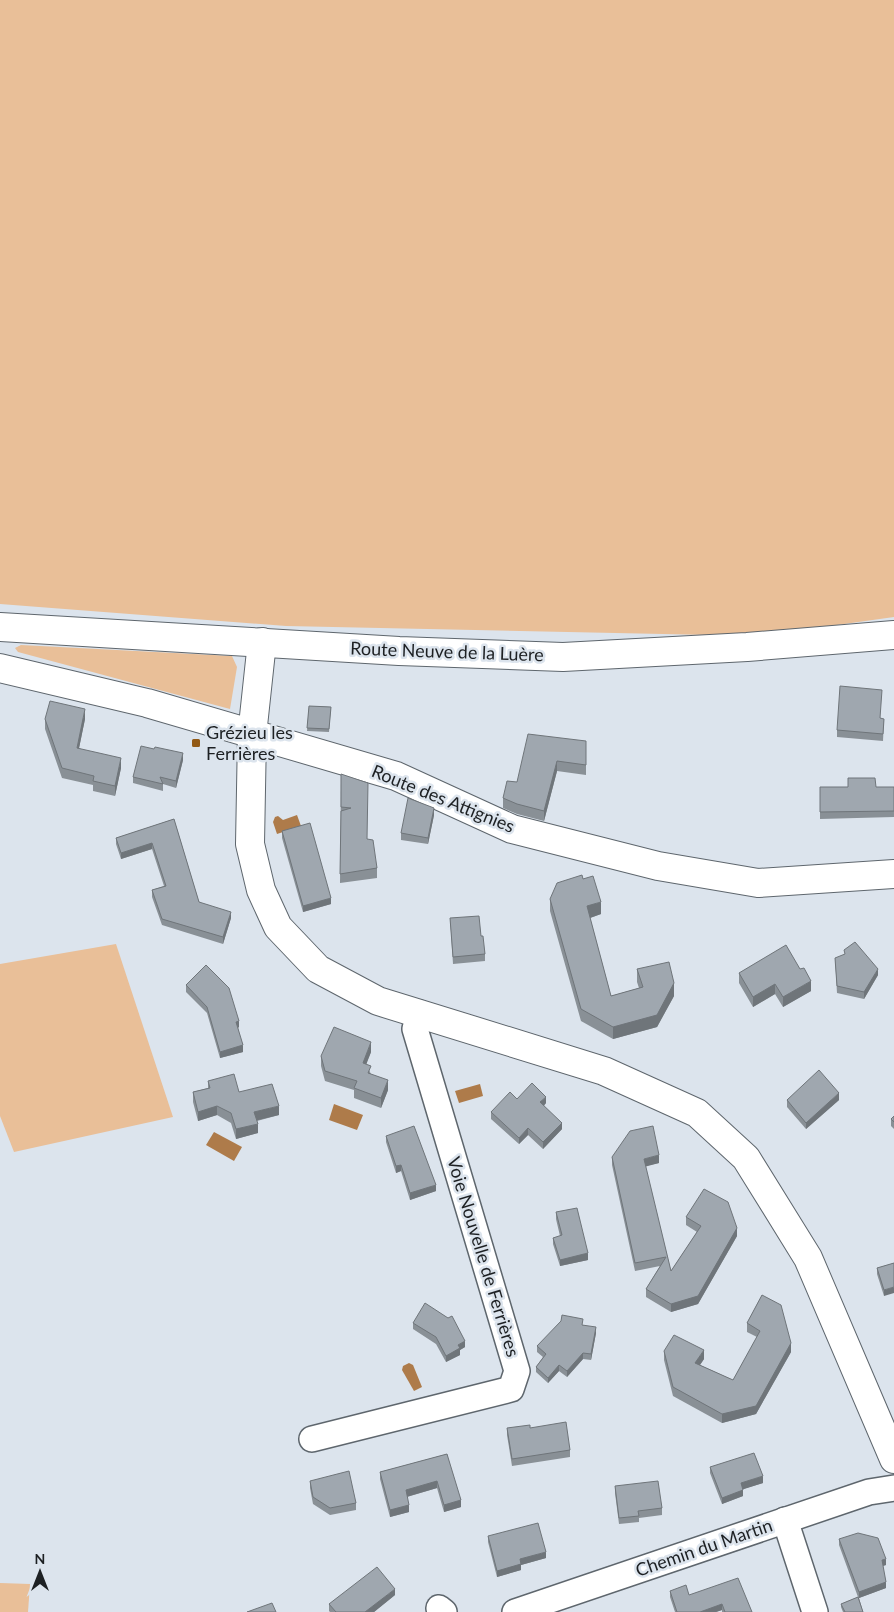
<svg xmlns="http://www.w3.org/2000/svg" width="894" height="1612" viewBox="0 0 894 1612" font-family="Lato,sans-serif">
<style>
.green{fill:#e9bf98}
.water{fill:#ae7b4a}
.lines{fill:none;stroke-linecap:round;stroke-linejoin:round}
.minor-casing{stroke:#5e666d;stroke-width:28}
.tertiary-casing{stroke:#5e666d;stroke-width:30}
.minor{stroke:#fff;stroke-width:25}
.tertiary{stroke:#fff;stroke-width:28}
.wall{fill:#899096}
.shaded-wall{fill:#6f757a}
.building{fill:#9fa7af;stroke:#6f757a}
.poi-dot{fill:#925915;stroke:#dce4ed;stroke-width:2}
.labels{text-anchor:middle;stroke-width:5;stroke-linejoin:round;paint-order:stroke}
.street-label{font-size:18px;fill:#1d2023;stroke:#dce4ed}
.poi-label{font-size:18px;fill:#1d2023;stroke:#dce4ed;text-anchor:start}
</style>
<rect width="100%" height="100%" fill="#dce4ed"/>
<g class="green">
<path d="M0,0h894v617l-136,19 -472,-10 -286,-22z"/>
<path d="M21,645l211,11 5,11 -7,42 -212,-57 -3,-4z"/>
<path d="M116,944l57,173 -159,35 -14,-36v-152z"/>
<path d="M0,1583l30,1 -2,28h-28z"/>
</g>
<g class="water">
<path d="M297,815l4,11 -24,8 -4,-12 2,-5 3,-1 5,4z"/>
<path d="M480,1084l3,12 -24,7 -4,-12z"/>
<path d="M334,1104l29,11 -6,15 -28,-10z"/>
<path d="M214,1132l28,15 -8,14 -28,-16z"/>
<path d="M409,1363l4,2 9,22 -8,4 -12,-21 1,-4z"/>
</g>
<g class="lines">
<g class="minor-casing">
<g id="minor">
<path d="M312,1439l199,-50 6,-18 -102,-342 4,-16"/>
<path d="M785,1520l30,92"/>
<path d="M439,1608l5,4"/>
<path d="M515,1612l354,-120 25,-4"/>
</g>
</g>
<g class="tertiary-casing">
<g id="tertiary">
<path d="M0,627l399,24 164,6 184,-10 147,-12"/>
<path d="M262,642l-10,93 -2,109 11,46 17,37 40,42 60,32 226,70 93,42 49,45 62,100 86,201"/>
<path d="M0,668l147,35 249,73 116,53 146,37 100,17 136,-9"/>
</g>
</g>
<use href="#minor" class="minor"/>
<use href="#tertiary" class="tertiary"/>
</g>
<g class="wall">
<path d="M309,706l22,1 -2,25 -22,-1z"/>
<path d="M45,719h40l-6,29 42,20 -6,28 -22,-5v-6l-31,-7 -17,-49z"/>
<path d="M884,719l-1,22 -46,-4v-7z"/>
<path d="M586,741v34l-29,-4 -13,50 -27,-7 -14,-6v-10l14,-16z"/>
<path d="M154,749l29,11 -7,28 -13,-4v7l-30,-8v-6z"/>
<path d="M341,774l26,65 10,29v10l-37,5z"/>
<path d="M820,787h74v30l-74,2z"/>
<path d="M434,815l-6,29 -27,-4v-7z"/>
<path d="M174,819l25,83 32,16 -8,26 -61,-19 -10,-28v-7l12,-4 -12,-37 -31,10 -5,-15v-6z"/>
<path d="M282,831l49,73 -28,8 -21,-74z"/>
<path d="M583,879l18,35 -11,4 21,78 28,-8 -2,-6v-13l37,27 -17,31 -44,12 -32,-18 -31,-110v-12z"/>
<path d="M450,918l31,18 4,18v7l-32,3z"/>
<path d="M835,958l43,17 -14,24 -27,-6z"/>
<path d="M739,973l72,18 -28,16 -8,-13 -22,13 -14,-24z"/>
<path d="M186,985l53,42 -1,1 5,24 -23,6 -13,-45 -21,-21z"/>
<path d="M371,1052l-5,12 5,10 17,16 -7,18 -27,-10v-8l-29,-9 -4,-15v-10z"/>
<path d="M208,1081l31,11 40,23 -22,6 1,12 -22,6 -5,-16 -14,-8 -19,6 -5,-19v-10l15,-4z"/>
<path d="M517,1099l29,4 -2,3 18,23 -19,20 -15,-14 -9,9 -28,-25v-7z"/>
<path d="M787,1100h52l-33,29 -19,-22z"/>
<path d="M894,1116v13l-3,-3v-7z"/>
<path d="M386,1136l50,55 -26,9 -9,-29 -5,2 -10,-31z"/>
<path d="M612,1157l47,6 -14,3 26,105 26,-39 -11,-7v-8l51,19 -39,68 -27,8 -25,-15v-8l14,-23 -25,5 -23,-106z"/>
<path d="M556,1212l32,48 -28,6 -7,-22v-6l7,-2 -4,-17z"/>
<path d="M894,1263l-10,33 -7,-22v-6z"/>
<path d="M762,1295l29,57 -35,62 -34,9 -49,-27 -9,-36v-9l40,8 -4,6 33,15 24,-43 -10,-5v-9z"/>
<path d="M413,1323l52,24 -5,3v5l-14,7 -10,-18 -23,-15z"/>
<path d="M583,1325l13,8 -5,27 -8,-1 -16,18 -8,-6 -11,12 -12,-11v-5l7,-10 -6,-5v-6z"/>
<path d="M507,1428h23l40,22v7l-58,9 -5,-31z"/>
<path d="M447,1454l14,53 -17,5 -7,-24 -30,9 2,15 -19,5 -10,-38v-7z"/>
<path d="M710,1467l53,16 -20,6v7l-21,8 -12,-31z"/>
<path d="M310,1481l46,22v7l-26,5 -17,-11 -3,-16z"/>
<path d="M615,1486l47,22v7l-23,3v4l-20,2 -4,-31z"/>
<path d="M488,1536l58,22 -25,7v5l-24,7 -9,-35z"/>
<path d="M839,1539l47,26 -3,1 3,22 -27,10 4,14h-20l-2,-5v-3l17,-7 -19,-52z"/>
<path d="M670,1591l19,4 63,17h-30v-2l-6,2h-41l-5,-15z"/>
<path d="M395,1595l-21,17h-44l-1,-1v-7z"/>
</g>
<g class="shaded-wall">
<path d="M85,709v10l-8,39v-10z"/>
<path d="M183,753v7l-7,28v-7z"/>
<path d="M121,758v10l-6,28v-10z"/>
<path d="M557,761v10l-13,50v-10z"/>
<path d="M434,808v7l-6,29v-6z"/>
<path d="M152,843v6l-31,10v-6z"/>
<path d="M331,898v6l-28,8v-6z"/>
<path d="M601,902v12l-14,5v-13z"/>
<path d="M231,912v6l-8,26v-7z"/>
<path d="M878,969v6l-14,24v-7z"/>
<path d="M811,981v10l-28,16v-10z"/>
<path d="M674,983v13l-17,31 -44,12v-12z"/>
<path d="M775,984v10l-22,13v-10z"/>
<path d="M239,1021v6l-3,1v-6z"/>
<path d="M371,1042v10l-8,21v-10z"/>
<path d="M243,1045v7l-23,6v-6z"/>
<path d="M388,1080v10l-7,18v-10z"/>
<path d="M839,1093v7l-33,29v-6z"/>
<path d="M546,1097v6l-6,6v-7z"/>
<path d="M217,1106v9l-19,6v-9z"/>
<path d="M279,1106v9l-25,6v-9z"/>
<path d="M562,1123v6l-19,20v-7z"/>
<path d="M258,1124v9l-22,6v-10z"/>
<path d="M528,1128v7l-9,9v-6z"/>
<path d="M659,1155v8l-15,4v-8z"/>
<path d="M401,1165v6l-5,2v-7z"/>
<path d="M436,1185v6l-26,9v-7z"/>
<path d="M737,1228v8l-39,68 -27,8v-8z"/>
<path d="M588,1253v7l-28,6v-6z"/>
<path d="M894,1287v6l-10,3v-6z"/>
<path d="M596,1327v6l-5,27v-6z"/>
<path d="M465,1341v6l-5,3v5l-14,7v-6l12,-11z"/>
<path d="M791,1343v9l-35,62 -34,9v-9z"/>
<path d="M704,1350v9l-9,13v-9z"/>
<path d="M583,1353v6l-16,18v-6z"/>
<path d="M559,1365v6l-11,12v-5z"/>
<path d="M763,1476v7l-22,7v-7z"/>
<path d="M437,1481v7l-31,9v-7z"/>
<path d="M743,1490v6l-21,8v-6z"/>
<path d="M461,1500v7l-17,5v-7z"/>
<path d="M409,1505v7l-19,5v-7z"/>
<path d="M546,1552v6l-25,7v5l-24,7v-6l23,-12z"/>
<path d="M886,1559v6l-4,1v-6z"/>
<path d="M886,1582v6l-27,10v-6z"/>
<path d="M395,1589v6l-21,17h-9z"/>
<path d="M722,1604v6l-6,2h-16z"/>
</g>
<g class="building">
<path d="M840,686l42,4 -2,28 4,1 -1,15 -46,-4z"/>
<path d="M50,701l35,8 -8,39 44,10 -6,28 -22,-5 1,-5 -32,-8 -17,-49z"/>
<path d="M309,706l22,1 -2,22 -22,-1z"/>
<path d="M528,734l58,7v24l-29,-4 -13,50 -27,-7 -14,-6 4,-17 10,1z"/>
<path d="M141,746l13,3 1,-2 28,6 -7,28 -16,-4 3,7 -30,-7z"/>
<path d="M341,774l27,9 -1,56 6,1 4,28 -37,6 1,-63 10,-3 -10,-1z"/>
<path d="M848,778h27l1,9h18v24l-74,1v-25h28z"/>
<path d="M408,798l26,10 -6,30 -27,-5z"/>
<path d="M174,819l25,83 32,10 -8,25 -61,-18 -10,-29 14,-4 -14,-43 -31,10 -5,-15z"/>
<path d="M310,823l21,75 -28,8 -21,-75z"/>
<path d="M582,875l1,4 10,-3 8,26 -14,4 24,90 32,-9 -6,-18 32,-7 5,21 -17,32 -44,12 -32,-18 -31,-110 7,-16z"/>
<path d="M479,916l2,20h2l2,18 -32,3 -3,-39z"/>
<path d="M855,942l23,27 -14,23 -27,-6 -2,-28 10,-4 -1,-4z"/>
<path d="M786,945l14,24 4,-1 7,13 -28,16 -8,-13 -22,13 -14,-24z"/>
<path d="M206,965l23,23 10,33 -3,1 7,23 -23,7 -13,-45 -21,-22z"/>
<path d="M334,1027l37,15 -8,21 8,3 -3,7 20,7 -7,18 -27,-10 3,-7 -32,-10 -4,-15z"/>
<path d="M819,1070l20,23 -33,30 -19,-23z"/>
<path d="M234,1074l5,18 33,-8 7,22 -25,6 4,12 -22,5 -5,-16 -14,-7 -19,6 -5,-20 17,-4 -2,-7z"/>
<path d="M532,1083l14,14 -6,5 22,21 -19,19 -15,-14 -9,10 -28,-26 19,-20 7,7z"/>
<path d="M894,1116v6l-3,-3z"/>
<path d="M414,1126l22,59 -26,8 -9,-28 -5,1 -10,-30z"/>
<path d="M653,1126l6,29 -15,4 27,112 30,-45 -15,-9 18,-28 24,13 9,26 -39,68 -27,8 -25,-15 20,-32 -31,6 -23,-106 18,-26z"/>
<path d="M577,1208l11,45 -28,7 -7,-22 9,-3 -6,-23z"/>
<path d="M894,1263v24l-10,3 -7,-22z"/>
<path d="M762,1295l19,10 10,38 -35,63 -34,8 -49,-27 -9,-36 10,-16 30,15 -9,13 38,17 27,-49 -13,-8z"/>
<path d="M425,1303l23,15 4,-2 13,25 -7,4 2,3 -14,8 -10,-19 -23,-14z"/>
<path d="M562,1315l21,4 -1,6 14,2 -5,27 -8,-1 -16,18 -8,-6 -11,13 -12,-11 10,-13 -9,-8 24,-25z"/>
<path d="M566,1422l4,28 -58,9 -5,-31 23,-3v3z"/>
<path d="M754,1453l9,23 -22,7 2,7 -21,8 -12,-31z"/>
<path d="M447,1454l14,46 -17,5 -7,-24 -31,9 3,15 -19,5 -10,-38z"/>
<path d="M349,1471l7,32 -26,5 -17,-11 -3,-16z"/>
<path d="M658,1481l4,27 -24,3 1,5 -20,2 -4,-32z"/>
<path d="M538,1523l8,29 -26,7 1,5 -24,7 -9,-35z"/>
<path d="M858,1533l20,5 8,21 -4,1 4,22 -27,10 -20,-53z"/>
<path d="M377,1567l18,22 -30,23h-29l-7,-8z"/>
<path d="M738,1578l14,34h-27l-3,-8 -22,8h-23l-7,-21 16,-6 3,10z"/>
<path d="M858,1597l5,15h-18l-4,-8z"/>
<path d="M272,1603l4,9h-29z"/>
</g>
<rect class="poi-dot" x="191" y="738" width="10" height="10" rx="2.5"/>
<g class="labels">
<g class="street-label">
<text transform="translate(447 652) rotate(2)" y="6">Route Neuve de la Luère</text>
<text transform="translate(443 799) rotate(22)" y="6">Route des Attignies</text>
<text transform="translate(483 1257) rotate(73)" y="6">Voie Nouvelle de Ferrières</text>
<text transform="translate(704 1548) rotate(-19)" y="6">Chemin du Martin</text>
</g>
<g class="poi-label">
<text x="206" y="739">Grézieu les<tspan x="206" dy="21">Ferrières</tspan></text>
</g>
</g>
<g transform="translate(40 1572)" stroke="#dce4ed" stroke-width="4" paint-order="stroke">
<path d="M0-4L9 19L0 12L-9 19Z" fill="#1d2023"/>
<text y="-8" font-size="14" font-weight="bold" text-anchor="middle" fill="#1d2023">N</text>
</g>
</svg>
